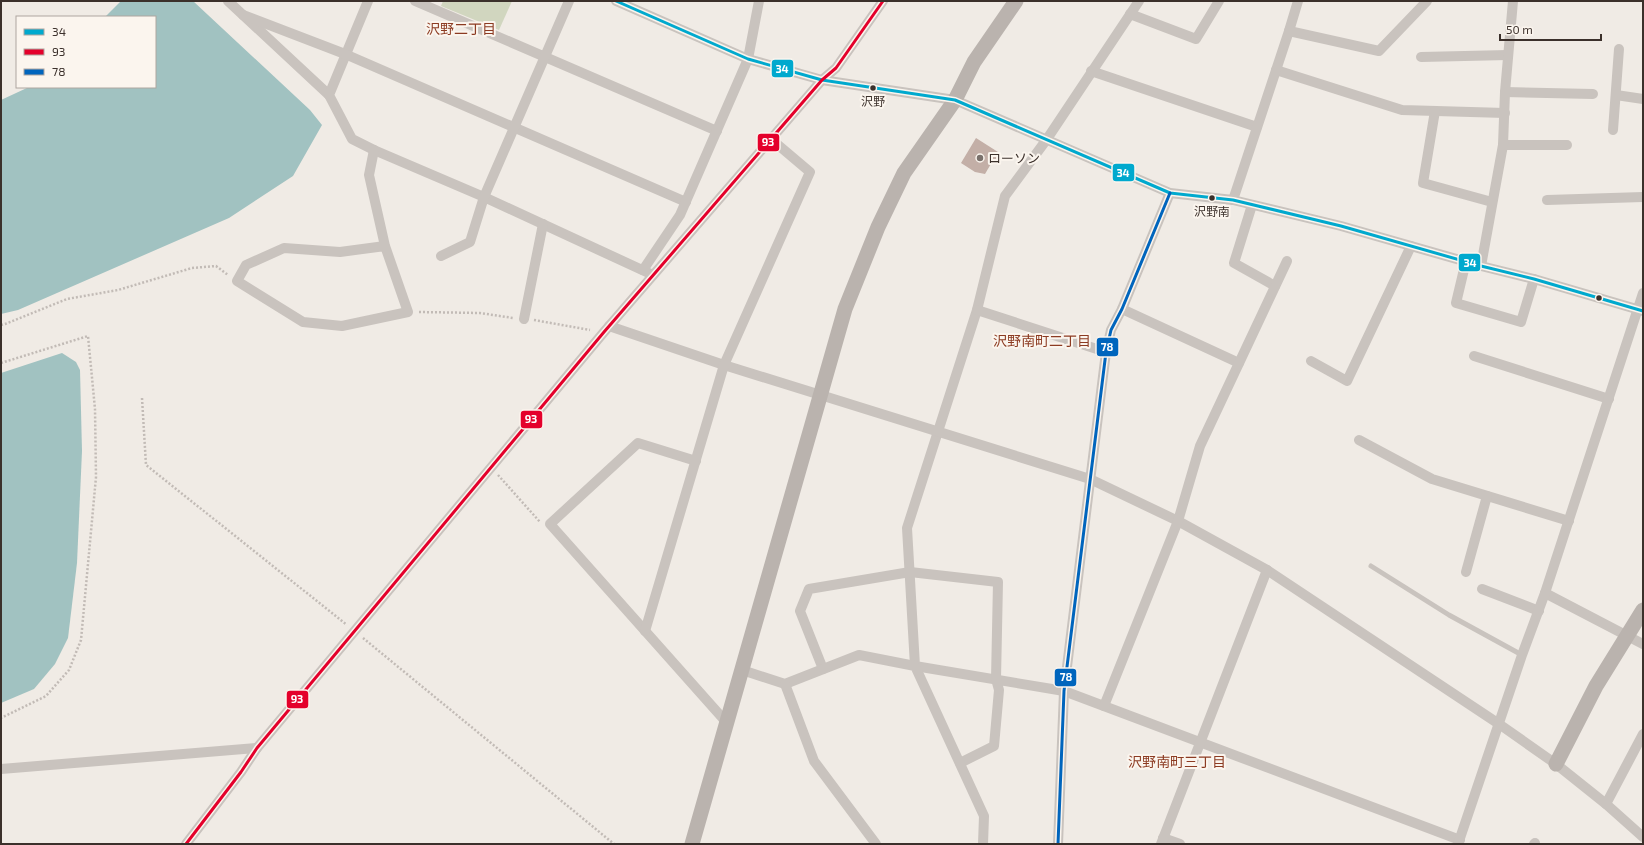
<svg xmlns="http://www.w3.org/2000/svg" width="1644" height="845" viewBox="0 0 1644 845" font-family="'Exo 2','Noto Sans JP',sans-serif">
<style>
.green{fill:#d1d6bf}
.water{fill:#a1c2c1}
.building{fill:#c3afa7}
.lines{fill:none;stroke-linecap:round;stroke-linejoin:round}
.path{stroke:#c2bbb6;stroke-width:2.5;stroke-dasharray:2 2;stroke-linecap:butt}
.lane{stroke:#c9c3be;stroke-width:5}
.street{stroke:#c9c3be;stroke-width:10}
.secondary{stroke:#bab3ae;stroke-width:15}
.bus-1-casing{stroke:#fbf5ee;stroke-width:6}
.bus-2-casing{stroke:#fbf5ee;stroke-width:6}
.bus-3-casing{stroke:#fbf5ee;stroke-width:6}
.bus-1{stroke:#00a9ce;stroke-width:3}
.bus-2{stroke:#e4002b;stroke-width:3}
.bus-3{stroke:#0065bd;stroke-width:3}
.bus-dot{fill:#3b302b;stroke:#fbf5ee;stroke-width:1.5}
.poi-dot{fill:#7a716c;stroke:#fbf5ee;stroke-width:1.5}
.labels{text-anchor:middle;stroke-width:4;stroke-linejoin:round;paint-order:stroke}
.bus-label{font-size:12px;fill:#3b302b;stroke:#fbf5ee}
.poi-label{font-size:13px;fill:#3b302b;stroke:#fbf5ee;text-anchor:start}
.neighbourhood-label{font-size:14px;fill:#8c3b22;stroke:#fbf5ee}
.line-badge{stroke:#fbf5ee;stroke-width:1.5}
.badge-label{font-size:11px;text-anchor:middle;font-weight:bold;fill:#fff}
</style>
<rect width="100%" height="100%" fill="#f0ebe5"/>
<path class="green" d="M443,1h69l-13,29 -58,-24z"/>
<g class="water">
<path d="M121,1h72l117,109 12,15 -29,51 -64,42 -211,92 -17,4v-214l28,-13h126v-70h-50z"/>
<path d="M62,353l14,9 4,8 2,81 -5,112 -9,75 -13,26 -21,25 -33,14v-330z"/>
</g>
<path class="building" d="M976,138l22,14 -1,2 2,1 -5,9 -2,-2 -7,12 -10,-2 -14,-9z"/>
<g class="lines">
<g class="path">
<path d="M419,312l61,1 33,5"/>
<path d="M534,320l56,10"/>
<path d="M1,325l4,-1 62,-25 51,-9 74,-22 24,-2 12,9"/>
<path d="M1,363l87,-27 7,73 1,68 -15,163 -12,30 -23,26 -45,22"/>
<path d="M142,398l4,67 201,160"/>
<path d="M498,475l42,47"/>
<path d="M363,638l251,206"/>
</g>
<path class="lane" d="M1371,566l78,49 73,40"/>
<g class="street">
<path d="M228,1l101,94"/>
<path d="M368,1l-39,94 23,44 22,11 110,47 169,78"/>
<path d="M415,1l302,130"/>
<path d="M616,1l132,58 74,21 133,20 215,93 63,7 108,26 140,40 53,13 109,32"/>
<path d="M1139,1l-92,138 -42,57 -28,114 -70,218 8,138 149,25 396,149"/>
<path d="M1130,14l66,25 23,-38"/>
<path d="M243,15l102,39 341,148"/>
<path d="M1289,31l9,-30"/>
<path d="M1421,57l87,-2"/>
<path d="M1276,70l126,40 103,3"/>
<path d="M1091,71l166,56"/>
<path d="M1505,92l88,2"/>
<path d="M1616,95l27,4"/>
<path d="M1435,111l-12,72 69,19"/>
<path d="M1613,130l6,-81"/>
<path d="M1503,145h64"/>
<path d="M374,150l-5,25 16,71 23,66 -66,14 -39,-4 -66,-41 9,-16 38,-17 56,4 45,-6"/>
<path d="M1233,200l56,-169 90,20 48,-50"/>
<path d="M1547,200l96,-3"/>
<path d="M1252,205l-18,58 41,23"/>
<path d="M441,256l29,-14 14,-45 85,-196"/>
<path d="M1466,261l-10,42 65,19 13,-43"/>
<path d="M1481,266l22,-121 2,-53 8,-91"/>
<path d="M643,270l37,-55 68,-156 11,-58"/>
<path d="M1122,309l117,54"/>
<path d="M977,310l129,42"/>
<path d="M524,319l19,-95"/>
<path d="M609,326l115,39 366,114 88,42 89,49 232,154 57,40 50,40 37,33"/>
<path d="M1474,356l135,43"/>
<path d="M1311,361l36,20 64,-135"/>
<path d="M1359,440l73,39 137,42"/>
<path d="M696,461l-58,-18 -88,81 177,199"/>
<path d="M1466,572l21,-76"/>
<path d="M1482,589l57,22"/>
<path d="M1545,593l98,51"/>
<path d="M645,631l79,-266 86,-193 -39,-33"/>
<path d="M823,669l-23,-58 9,-22 101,-17 88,10 -2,97 3,11 -5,56 -34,17"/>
<path d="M742,670l43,14 74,-29 56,11 69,150 -1,28"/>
<path d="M785,684l29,77 62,83"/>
<path d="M1104,706l74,-185 22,-75 87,-185"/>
<path d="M1,769l256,-21"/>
<path d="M1606,804l37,-70"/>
<path d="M1163,838l17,6"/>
<path d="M186,844l55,-72 16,-24 347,-416 218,-252 14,-12 47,-67"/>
<path d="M1058,844l6,-153 42,-339 5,-22 11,-21 48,-116"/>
<path d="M1161,844l106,-274"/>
<path d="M1458,844l64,-189 23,-62 98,-300"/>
<path d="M1534,844l1,-1"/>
</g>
<g class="secondary">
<path d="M1556,764l40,-78 47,-76"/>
<path d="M692,844l153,-535 33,-82 26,-54 51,-73 19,-38 42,-61"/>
</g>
<g class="bus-1-casing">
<path id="bus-1" d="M616,1l132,58 74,21 133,20 215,93 63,7 108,26 140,40 53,13 109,32"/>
</g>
<g class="bus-2-casing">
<path id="bus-2" d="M186,844l55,-72 16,-24 347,-416 218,-252 14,-12 47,-67"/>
</g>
<g class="bus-3-casing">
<path id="bus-3" d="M1058,844l6,-153 42,-339 5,-22 11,-21 48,-116"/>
</g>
<use href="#bus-1" class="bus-1"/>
<use href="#bus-2" class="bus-2"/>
<use href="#bus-3" class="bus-3"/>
</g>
<g class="bus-dot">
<circle cx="873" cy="88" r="3.5"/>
<circle cx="1212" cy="198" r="3.5"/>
<circle cx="1599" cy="298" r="3.5"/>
</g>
<circle class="poi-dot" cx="980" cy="158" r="4"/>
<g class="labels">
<g class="bus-label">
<text x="873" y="106">沢野</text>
<text x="1212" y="216">沢野南</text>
</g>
<g class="poi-label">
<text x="988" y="163">ローソン</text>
</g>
<g class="neighbourhood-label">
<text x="461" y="34">沢野二丁目</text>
<text x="1042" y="346">沢野南町二丁目</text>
<text x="1177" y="767">沢野南町三丁目</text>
</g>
</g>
<g class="line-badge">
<rect x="771" y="59" width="23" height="19" rx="4" fill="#00a9ce"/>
<rect x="757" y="133" width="23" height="19" rx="4" fill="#e4002b"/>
<rect x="1112" y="163" width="23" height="19" rx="4" fill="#00a9ce"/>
<rect x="1458" y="253" width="23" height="19" rx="4" fill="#00a9ce"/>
<rect x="1096" y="337" width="23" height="20" rx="4" fill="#0065bd"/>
<rect x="520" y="410" width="23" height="19" rx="4" fill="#e4002b"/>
<rect x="1054" y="668" width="23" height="19" rx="4" fill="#0065bd"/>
<rect x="286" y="690" width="23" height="19" rx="4" fill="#e4002b"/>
</g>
<g class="badge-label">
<text x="782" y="73">34</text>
<text x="768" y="146">93</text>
<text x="1123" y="177">34</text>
<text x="1470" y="267">34</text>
<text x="1107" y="351">78</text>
<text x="531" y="423">93</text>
<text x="1066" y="681">78</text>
<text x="297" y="703">93</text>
</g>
<rect width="1644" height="845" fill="none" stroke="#3b302b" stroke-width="4"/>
<rect x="16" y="16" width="140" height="72" fill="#fbf5ee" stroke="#aea6a0"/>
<rect x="24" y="29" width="20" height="6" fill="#00a9ce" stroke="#aea6a0"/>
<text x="52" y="36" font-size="12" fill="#3b302b">34</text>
<rect x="24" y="49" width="20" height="6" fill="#e4002b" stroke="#aea6a0"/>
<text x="52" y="56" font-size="12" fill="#3b302b">93</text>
<rect x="24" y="69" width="20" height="6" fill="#0065bd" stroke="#aea6a0"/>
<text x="52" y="76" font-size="12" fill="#3b302b">78</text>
<path d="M1500 34v6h101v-6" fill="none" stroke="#3b302b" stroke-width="2"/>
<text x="1506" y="34" font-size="12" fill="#3b302b" stroke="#fbf5ee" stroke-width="3" paint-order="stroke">50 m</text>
</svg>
